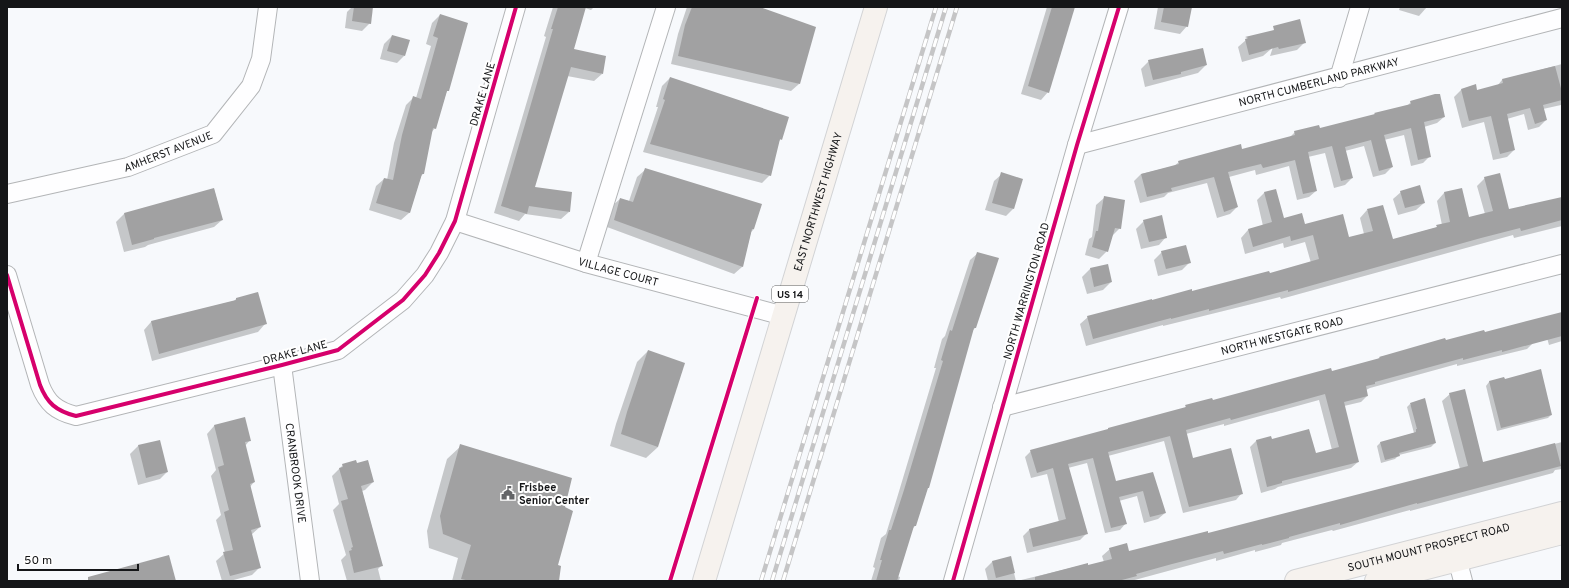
<svg xmlns="http://www.w3.org/2000/svg" width="1569" height="588" viewBox="0 0 1569 588" font-family="Overpass,sans-serif">
<style>
.shadow{fill:#0003}
.building{fill:#a1a1a2}
.lines{fill:none;stroke-linecap:round;stroke-linejoin:round}
.minor-casing{stroke:#b3b5b7;stroke-width:20}
.major-casing{stroke:#d2d3d5;stroke-width:24}
.minor{stroke:#fefeff;stroke-width:18}
.major{stroke:#f6f2ee;stroke-width:22}
.rail-casing{stroke:#c5c5c6;stroke-width:4.5}
.rail{stroke:#fff;stroke-width:3;stroke-dasharray:9;stroke-linecap:butt}
.cycleway-casing{stroke:#fff;stroke-width:6}
.cycleway{stroke:#d6006c;stroke-width:4}
.labels{text-anchor:middle;stroke-width:4;stroke-linejoin:round;paint-order:stroke}
.shield{fill:#fff;stroke:#5b5c5d;stroke-width:1}
.shield-label{font-size:10px;font-weight:bold;fill:#151618}
.street-label{font-size:11px;fill:#151618;stroke:#fff}
.poi-label{font-size:11px;font-weight:bold;fill:#151618;stroke:#fff;text-anchor:start}
</style>
<rect width="100%" height="100%" fill="#f7f9fc"/>
<g class="shadow">
<path d="M352,7h20l-2,16 -8,8 -17,-3 2,-16z"/>
<path d="M553,7h41l-3,3 -6,-2 -12,42 29,24 -8,7 -27,-5 -33,112 35,24 -8,7 -36,-5 -6,7 -25,-8 52,-176 -2,-1z"/>
<path d="M687,7h70l42,77 -8,7 -120,-27 7,-30z"/>
<path d="M1047,7h26l-25,85 -7,8 -20,-6z"/>
<path d="M1158,7h33l-4,19 -7,8 -26,-5z"/>
<path d="M1400,7h27l-8,9 -20,-6z"/>
<path d="M440,15l16,47 -21,66 -4,5 -8,41 -2,2 -12,37 -8,7 -32,-10 7,-24 8,-7 3,1 7,-37 12,-38 7,-7h3l15,-52 -5,-2 6,-21z"/>
<path d="M1278,32l27,10 -8,8 -27,6z"/>
<path d="M392,36l12,20 -7,7 -17,-4 4,-15z"/>
<path d="M1246,40l25,9 -8,7 -21,6 -4,-15z"/>
<path d="M1149,61l57,4 -8,8 -53,14 -4,-18z"/>
<path d="M1562,64v43l-1,-2 -18,4 3,11 -7,7 -11,3 -4,-16 -17,5 7,31 -7,7 -14,3 -9,-38 -22,6 -8,-31 7,-7 14,-4 1,5 21,-5 5,-6z"/>
<path d="M670,78l111,61 -3,3 -8,33 -8,8 -119,-31 15,-45h-2l6,-21z"/>
<path d="M1411,102l33,15 -7,6 -13,4 6,29 -7,7 -12,3 -7,-31 -20,5 8,27 -7,7 -12,3 -9,-31 -19,5 7,27 -7,7 -11,3 -9,-35 -17,4 8,34 -7,6 -12,3 -8,-34 -33,9 -1,-5 -26,7 8,30 -7,7 -13,4 -10,-35 -39,10 -4,4 -24,6 -6,-22 7,-7 33,-8 5,-4 63,-12 47,-12 6,-6 24,-3 54,-13 2,-2 32,-8z"/>
<path d="M645,170l109,59 -3,3 -9,35 -8,7 -127,-47 5,-21 8,-7 9,2 8,-24z"/>
<path d="M1002,174l11,35 -7,7 -21,-6 9,-29z"/>
<path d="M1485,178l23,32 54,-12v28l-48,12 -1,-3 -232,64 -1,-2 -117,29v-1l-77,21 -6,-22 8,-7 181,-43 42,-11 -6,-21 -21,6 -1,-5 -38,11 -4,-16 7,-8 15,-4 -6,-26 7,-7 11,-3 8,29 65,19 16,-4 -4,-16 7,-8 25,30 43,-12 7,-3 -5,-24 7,-8 17,-4 7,29 17,-4 -8,-28z"/>
<path d="M214,189l8,31 -8,7 -66,18 -3,2 -21,5 -8,-30 8,-8z"/>
<path d="M1401,192l23,11 -8,7 -18,5 -5,-16z"/>
<path d="M1104,198l16,30 -8,8 -5,15 -8,8 -14,-4 4,-16 3,-2 4,-32z"/>
<path d="M1144,221l22,16 -7,8 -18,4 -5,-20z"/>
<path d="M1162,252l28,10 -8,8 -24,6 -4,-16z"/>
<path d="M978,253l-3,75 -3,3 -57,195 -4,4 -14,46 3,1 -1,4h-28l4,-13 -2,-1 8,-29 5,-4 11,-36 39,-130h-2l8,-29 3,-3 25,-76z"/>
<path d="M1107,265l4,17 -8,8 -16,4 -5,-17 8,-8z"/>
<path d="M236,299l29,25 -7,8 -106,29 -8,-31 7,-8 83,-21z"/>
<path d="M1562,313v28l-13,4 -6,-21z"/>
<path d="M1484,333l49,10 -6,6 -70,17v-2l-87,24 -4,2 1,6 -6,6 -17,4 14,56 -7,6 -73,19 -3,2 -14,4 -11,-46 6,-6 15,-1 44,15 17,-5 -13,-50 -95,26v-2l-38,10 6,25 50,34 -6,7 -53,13 -19,-72 -56,15 7,27 37,-10 13,40 -7,6 -14,4 -7,-27 -18,5 7,22 -6,7 -15,3 -18,-70 -19,5 18,66 -6,6 -53,13 -4,-17 6,-6 30,-8 -12,-48 -16,4 -6,-21 6,-6 153,-42 2,-3 26,-4 119,-30 46,-12 3,-3z"/>
<path d="M648,351l10,96 -12,11 -36,-12 6,-22 21,-62z"/>
<path d="M1504,380l47,35 -3,3 -51,13 -11,-45 3,-4z"/>
<path d="M1450,394l33,69 79,-21v27l-7,1 -2,3 -143,38v-1l-77,21 -1,-1 -50,13 -1,2 -26,7v-2l-39,11v-3l-85,23h-114l70,-17 1,2 16,-4 -2,-6 8,-7 18,3 80,-17 252,-66 -18,-68z"/>
<path d="M1410,404l25,39 -4,4 -32,8 -4,4 -14,4 -4,-17 3,-3 34,-10 -7,-26z"/>
<path d="M244,418l6,22 -5,6 9,36 -4,5 10,40 -9,8 9,32 -8,8 -22,6h-8l-6,-20 9,-8 -9,-33 5,-5 -10,-39 5,-6 -9,-36 7,-8z"/>
<path d="M159,441l8,31 -7,7 -22,6 -8,-31 8,-8z"/>
<path d="M461,446l103,62 -7,57 1,16h-106l6,-23 -29,-10 -2,-17 20,-72z"/>
<path d="M343,465l30,17 -8,8 -3,1 20,74 -4,4 3,12h-34l-6,-21 5,-5 -13,-45 6,-6 -7,-28z"/>
<path d="M1010,557l6,24h-28l-3,-12 7,-7z"/>
</g>
<g class="building">
<path d="M354,7h19l-2,17 -19,-3z"/>
<path d="M558,7h28l-12,42 32,7 -3,18 -32,-7 -36,120 37,5 -2,20 -41,-6 -2,8 -26,-8 52,-177h-2z"/>
<path d="M692,7h68l56,20 -16,57 -122,-28 7,-31z"/>
<path d="M1052,7h23l-26,86 -21,-7z"/>
<path d="M1164,7h28l-4,20 -27,-5z"/>
<path d="M440,14l28,9 -19,68h-2l-11,38 -3,-1 -9,46h-2l-12,39 -34,-10 8,-25 9,2 9,-45 11,-39 8,3 17,-61 -5,-2z"/>
<path d="M1300,19l6,24 -27,6 -1,-2 -29,8 -4,-16 3,-1 -3,-1 29,-7 -1,-4z"/>
<path d="M392,35l18,5 -5,16 -18,-5z"/>
<path d="M1203,48l4,17 -26,7v2l-28,6 -5,-20z"/>
<path d="M1555,66l7,26v8l-19,5 4,15 -12,4 -5,-16 -23,6 8,36 -15,4 -9,-38 -22,5 -8,-32 15,-5 1,6 26,-7 -1,-4z"/>
<path d="M670,77l119,40 -7,23 -2,-1 -9,37 -121,-32 15,-44 -2,-1z"/>
<path d="M1435,94h5l5,23 -21,5 7,35 -13,3 -7,-32 -27,7 9,32 -14,4 -8,-31 -26,7 8,31 -12,3 -9,-35 -24,6 9,39 -14,3 -8,-34 -32,8 -2,-4 -33,8 10,35 -14,5 -10,-35 -43,11 1,3 -25,6 -6,-23 38,-10 -1,-3 63,-17 1,5 53,-14 -1,-4 25,-6 1,3 55,-14 -1,-1 37,-9 -1,-3z"/>
<path d="M645,168l117,36 -8,25h-2l-9,38 -129,-47 6,-22 13,4z"/>
<path d="M1001,172l22,7 -9,30 -22,-6z"/>
<path d="M1500,173l9,36 53,-12v23l-41,11 -1,-3 -39,10 -193,54v-2l-79,21v-2l-38,10v-1l-78,21 -6,-23 65,-17v1l40,-11v2l77,-20 1,2 49,-14 -6,-24 -22,6 -1,-5 -37,11 -5,-18 24,-7 -8,-30 12,-3 8,29 18,-5 3,11 38,-10 6,23 24,-6 -6,-22 16,-4 10,34 44,-12 -1,-2 14,-3 -6,-30 18,-4 7,29 24,-6 -9,-34z"/>
<path d="M1420,185l5,18 -20,5 -5,-17z"/>
<path d="M214,188l9,32 -69,18v1l-22,6 -8,-32z"/>
<path d="M1104,196l21,4 -4,29 -6,-1 -7,24 -16,-5 4,-16h2z"/>
<path d="M1162,215l5,23 -18,4 -6,-22z"/>
<path d="M1186,245l5,18 -25,6 -5,-18z"/>
<path d="M977,252l22,6 -23,70h-2l-45,160h-1l-12,38h-2l-17,55h-21l6,-21h-2l9,-30h2l13,-40 39,-129 -2,-1 9,-30 2,1z"/>
<path d="M1108,264l4,18 -18,5 -4,-19z"/>
<path d="M258,292l9,32 -108,30 -8,-33 85,-21v-2z"/>
<path d="M1562,312v24l-60,16v-2l-39,10v-2l-88,24v2l-9,2 2,10 -24,6 15,60 -77,19v2l-15,4 -11,-47 15,-4 1,3 37,-10 7,24 23,-6 -14,-53 -94,26 -1,-2 -44,12 7,28 38,-10 12,46 -54,13 -19,-71 -62,16 8,29 37,-9 13,41 -16,4 -7,-26 -24,6 8,27 -16,4 -18,-70 -25,6 20,70 -55,13 -4,-18 37,-10 -13,-51 -16,5 -7,-23 78,-21v-1l78,-21 -1,-2 27,-7 1,2 118,-32 1,3 48,-13 -1,-1 66,-19 1,2 38,-10 1,2z"/>
<path d="M648,350l37,13 -27,84 -37,-13 6,-22z"/>
<path d="M1541,369l11,46 -51,13 -12,-47 15,-4 1,2z"/>
<path d="M1465,389l18,73 72,-19 6,23 -144,38v-1l-77,22v-2l-51,14v1l-27,7v-1l-38,10 -1,-3 -51,13 -36,10 1,2 -19,5h-83v-4l53,-14v2l24,-6 -3,-11 18,-5 2,8 79,-20v2l260,-67 -19,-73z"/>
<path d="M1425,398l11,45 -37,10 1,3 -15,4 -5,-18 36,-10v-3h1l-7,-26z"/>
<path d="M245,417l6,24 -6,1 10,40 -5,2 11,43 -10,3 10,38 -31,8 -7,-24 10,-2 -9,-38 5,-2 -11,-43 6,-2 -10,-40z"/>
<path d="M160,440l8,32 -22,6 -8,-33z"/>
<path d="M460,444l112,34 -7,29 8,4 -15,54 3,1 -2,15h-89l-9,-2 10,-34 -28,-11 -3,-18z"/>
<path d="M356,460l1,3 11,-3 6,22 -13,4 22,80 -29,7 -5,-22 3,-1 -1,-2 2,-1 -12,-46 7,-2 -9,-31 4,-1 -1,-3z"/>
<path d="M169,555l7,26h-88v-4z"/>
<path d="M1011,556l4,17 -19,5 -4,-17z"/>
</g>
<g class="lines">
<g class="minor-casing">
<g id="minor">
<path d="M1339,78l21,-71"/>
<path id="s1" d="M1077,145l485,-127"/>
<path id="s2" d="M7,194l121,-27 85,-33 38,-48 10,-27 7,-52"/>
<path id="s3" d="M455,221l131,42 198,53"/>
<path d="M586,263l80,-256"/>
<path d="M7,275l33,110c7,18 16,26 36,31l206,-51 56,-15 65,-50 22,-25 14,-22 16,-32 61,-214"/>
<path id="s4" d="M282,365l28,216"/>
<path id="s5" d="M1002,407l560,-143"/>
<path d="M1454,547l9,34"/>
<path d="M953,581l124,-436 42,-138"/>
</g>
</g>
<g class="major-casing">
<g id="major">
<path id="s6" d="M704,581l172,-574"/>
<path id="s7" d="M1296,581l266,-68"/>
<path d="M1376,581l186,-48"/>
</g>
</g>
<use href="#minor" class="minor"/>
<use href="#major" class="major"/>
<g class="rail-casing">
<g id="rail">
<path d="M761,581l175,-574"/>
<path d="M772,581l174,-574"/>
<path d="M783,581l174,-574"/>
</g>
</g>
<use href="#rail" class="rail"/>
<g class="cycleway-casing">
<g id="cycleway">
<path d="M7,275l33,110c7,18 16,26 36,31l206,-51 56,-15 65,-50 22,-25 14,-22 16,-32 61,-214"/>
<path d="M670,581l87,-283"/>
<path d="M953,581l124,-436 42,-138"/>
</g>
</g>
<use href="#cycleway" class="cycleway"/>
</g>
<defs>
<g id="civic-bare" transform="scale(1.08)"><path d="M-.6-6.5H3V-4.5H.6V-3L4-1V1h2V6H-6V1h2V-1L-.6-3ZM-1.2 2.5V6h2.4V2.5Z" fill="#646568" stroke="#fff" stroke-width="2.5" paint-order="stroke"/></g>
</defs>
<g fill-rule="evenodd">
<use href="#civic-bare" x="508" y="493"/>
</g>
<g class="labels">
<rect class="shield" x="772" y="286" width="36" height="16" rx="3"/>
<g class="shield-label">
<text x="790" y="298">US 14</text>
</g>
<g class="street-label">
<text dy="4" stroke="none"><textPath href="#s1" startOffset="250">NORTH CUMBERLAND PARKWAY</textPath></text>
<text transform="translate(482 94) rotate(-74)" y="4">DRAKE LANE</text>
<text dy="4" stroke="none"><textPath href="#s2" startOffset="167">AMHERST AVENUE</textPath></text>
<text dy="4" stroke="none"><textPath href="#s6" startOffset="396">EAST NORTHWEST HIGHWAY</textPath></text>
<text dy="4" stroke="none"><textPath href="#s3" startOffset="171">VILLAGE COURT</textPath></text>
<text transform="translate(1026 291) rotate(-74)" y="4">NORTH WARRINGTON ROAD</text>
<text dy="4" stroke="none"><textPath href="#s5" startOffset="289">NORTH WESTGATE ROAD</textPath></text>
<text transform="translate(295 352) rotate(-15)" y="4">DRAKE LANE</text>
<text dy="4" stroke="none"><textPath href="#s4" startOffset="109">CRANBROOK DRIVE</textPath></text>
<text dy="4" stroke="none"><textPath href="#s7" startOffset="137">SOUTH MOUNT PROSPECT ROAD</textPath></text>
</g>
<g class="poi-label">
<text x="519" y="491">Frisbee<tspan x="519" dy="13">Senior Center</tspan></text>
</g>
</g>
<rect width="1569" height="588" fill="none" stroke="#151618" stroke-width="16"/>
<path d="M18 564v6h120v-6" fill="none" stroke="#151618" stroke-width="2"/>
<text x="24" y="564" font-size="12" fill="#151618" stroke="#ffffff" stroke-width="3" paint-order="stroke">50 m</text>
</svg>
